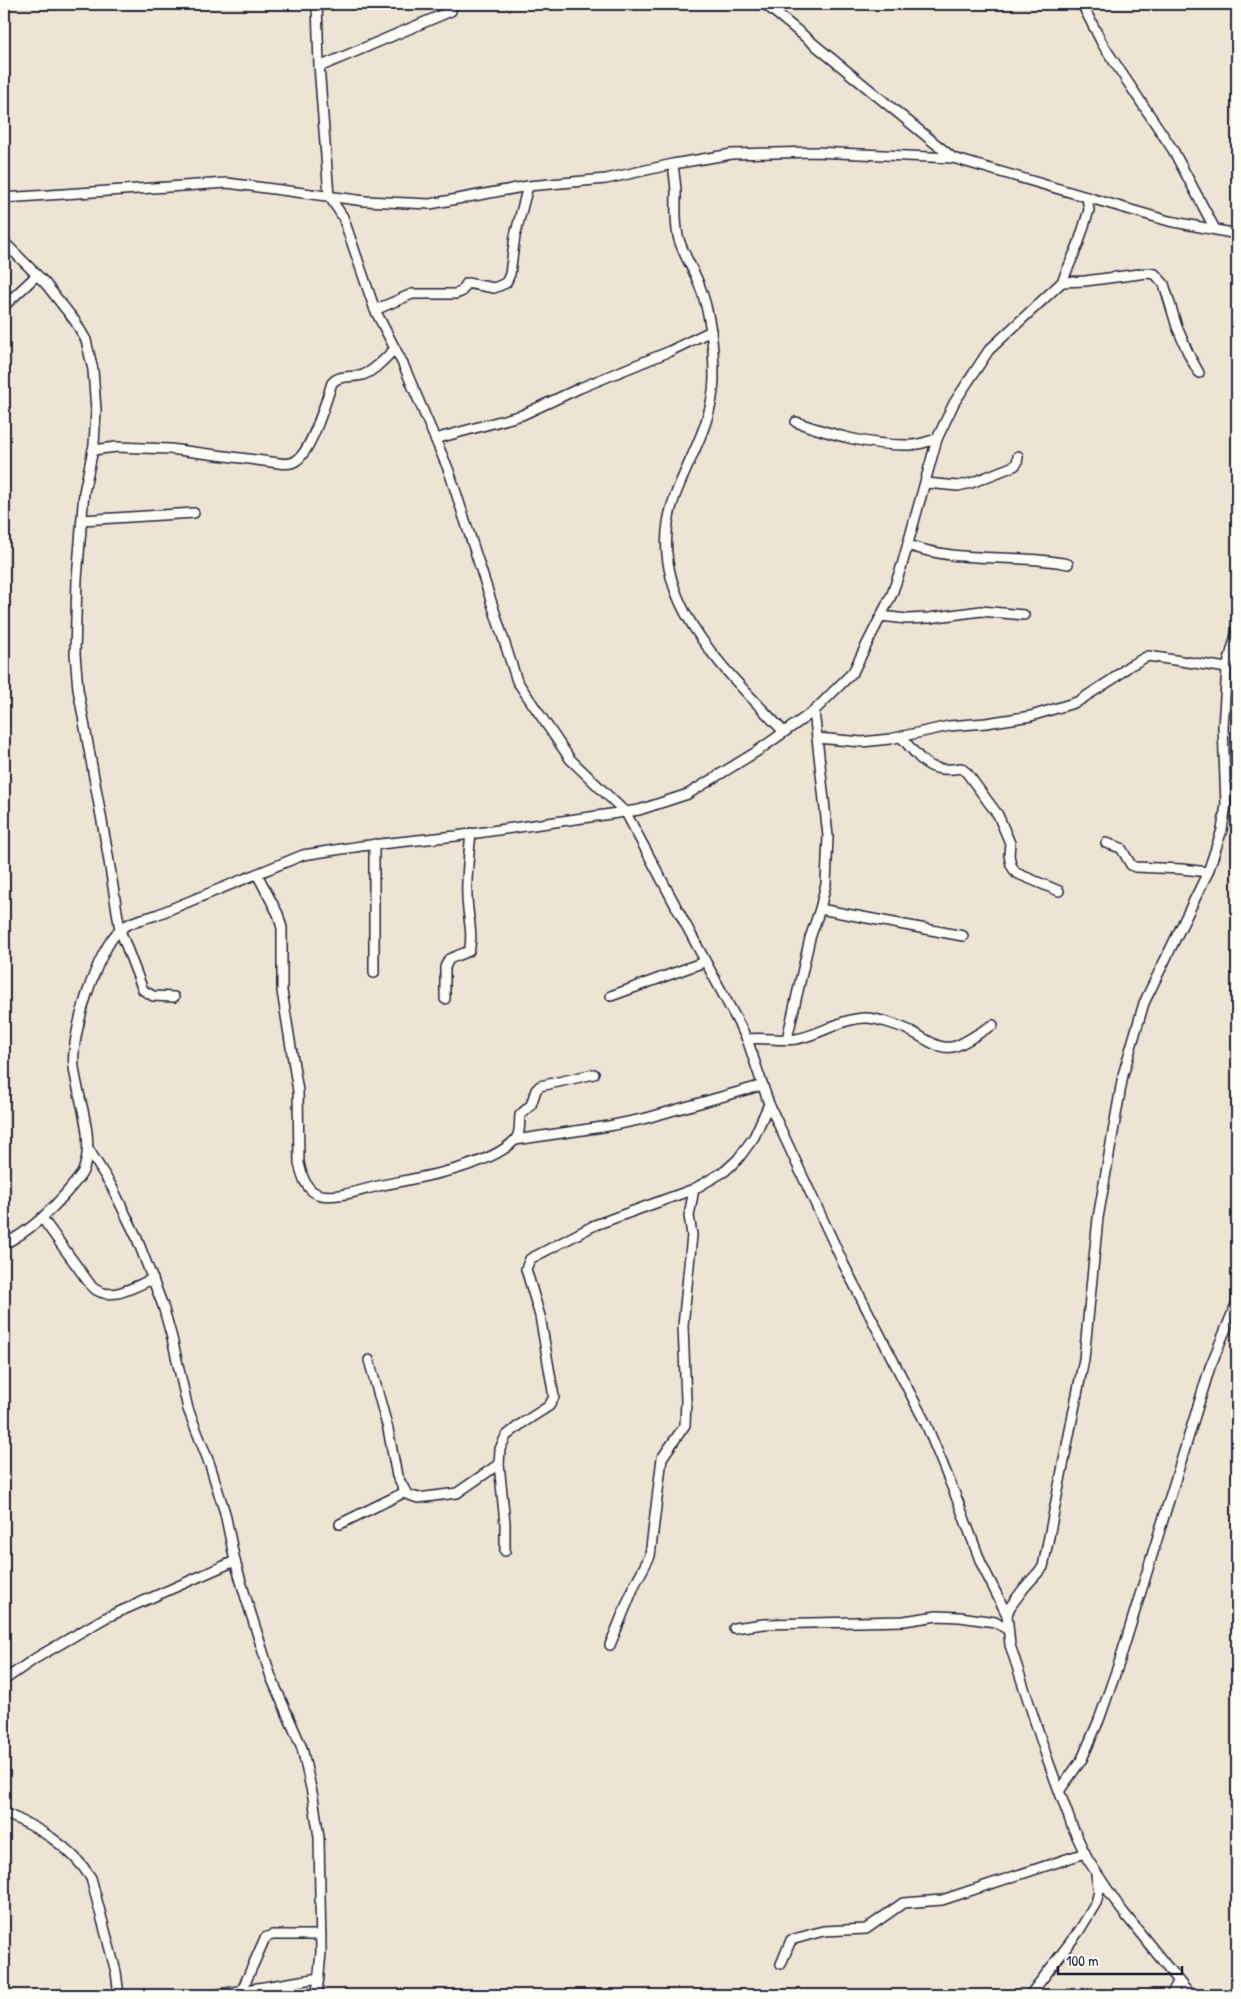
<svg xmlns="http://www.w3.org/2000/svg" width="1241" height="1999" viewBox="0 0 1241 1999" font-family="'Patrick Hand',sans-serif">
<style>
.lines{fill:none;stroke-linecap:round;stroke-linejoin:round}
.minor-casing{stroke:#22223b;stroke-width:12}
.minor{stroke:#fdfcf7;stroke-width:9}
</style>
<rect width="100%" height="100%" fill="#eee4d3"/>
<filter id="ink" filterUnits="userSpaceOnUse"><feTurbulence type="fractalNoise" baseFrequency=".02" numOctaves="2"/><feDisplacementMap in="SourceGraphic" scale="10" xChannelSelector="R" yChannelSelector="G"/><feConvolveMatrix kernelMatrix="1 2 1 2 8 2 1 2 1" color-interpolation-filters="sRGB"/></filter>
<g filter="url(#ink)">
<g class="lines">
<g class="minor-casing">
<g id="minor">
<path d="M317,4l2,61 10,131 14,21 32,93 28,54 46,107 68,210 53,78 56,54 121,226 22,65 75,161 82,159 33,80 22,59 26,52"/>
<path d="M765,4l188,154"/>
<path d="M1082,4l21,41 70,105 42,79"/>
<path d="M319,67l132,-56"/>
<path d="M673,164c1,10 3,20 3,30 0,14 -1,28 2,42 4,17 15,32 21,48 11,28 15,64 15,94 -1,44 -24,78 -39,118 -36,98 48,171 109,236"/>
<path d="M4,198l223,-15 138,18 65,3 98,-18 78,-7 67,-15 59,-10 82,-2 139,6 216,63 68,13"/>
<path d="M4,242l41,41 30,38 11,19 7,30 3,40 -2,35 -10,47 -7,87 -2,75 3,35 29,160 13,81 23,60 10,6 21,1"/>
<path d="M1062,282l23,-1 62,-8 8,1 9,10 13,43 12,28 10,18"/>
<path d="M4,306l32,-30"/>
<path d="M375,310l37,-16h43l6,-2 6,-9 27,5 12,-5 4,-9 5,-38 13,-50"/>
<path d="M796,422c37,13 75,24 114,23 9,0 18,-4 27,-6"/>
<path d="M435,439l87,-24 58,-27 88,-36 43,-21"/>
<path d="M93,450l23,-3 54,2 109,14c6,1 13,1 18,-3 15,-11 29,-59 35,-77 8,-9 20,-5 31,-8 13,-5 22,-17 32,-26"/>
<path d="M926,483l32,3 13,-3 43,-17 3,-3 1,-7"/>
<path d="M82,520l112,-7"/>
<path d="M908,545c52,19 107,8 160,19"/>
<path d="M881,616l26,3 22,-1 52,-7 43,4"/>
<path d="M901,737c21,23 26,37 60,31l6,5 31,42 12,28 -1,12 2,10 5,8 43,18"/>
<path d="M817,738l45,4 28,-3 59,-13 37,-3 45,-7 46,-14 36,-23 16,-13 19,-10 79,12"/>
<path d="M1106,843l15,5 10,17 4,2 47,2 26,3"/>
<path d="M257,874l21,40 4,14v63l16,100 1,72c3,13 7,29 22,32 18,3 40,-5 57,-9 37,-8 110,-18 137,-46 6,-6 4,-17 5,-25l11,-10 5,-15 4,-4 54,-12"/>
<path d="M820,909l143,27"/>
<path d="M374,973v-129"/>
<path d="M611,996l93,-34"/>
<path d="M445,999v-32l4,-8 20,-8c5,-17 -2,-36 -2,-55 -1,-21 2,-42 4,-63"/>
<path d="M747,1039c16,-2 33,2 49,0 25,-4 45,-21 70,-21 10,0 35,8 44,13 14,6 29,21 46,15 13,-5 25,-15 37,-21"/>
<path d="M787,1039l23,-101 10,-29 6,-25 2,-48 -14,-125"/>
<path d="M515,1140l94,-14 34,-7 120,-34"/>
<path d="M89,1150l23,37 24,49 27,70 9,32 16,71 22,56 15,48 10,48 10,34 26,82 31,71 11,49 6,40 2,115 -4,43"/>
<path d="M42,1218l50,69c19,16 40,0 61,-8"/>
<path d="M4,1244c27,-13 49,-35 68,-58 4,-5 9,-10 11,-15 13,-34 -5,-70 -9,-104 -4,-30 23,-119 47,-138 9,-8 23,-10 35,-14l147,-60 58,-9 95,-10 183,-26 49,-16 68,-42 58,-41 39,-39 39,-78 10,-29 35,-126 17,-36 35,-53 73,-68 16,-37 11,-35 -2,-13"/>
<path d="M369,1360l19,69 9,47 10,18"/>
<path d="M340,1524l63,-31 15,5 39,-5 42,-29"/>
<path d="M505,1551v-28l-6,-59 1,-15 6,-13 15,-12 28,-18 5,-9 -14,-81 -14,-47 4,-10 65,-34 99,-36 31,-18 13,-12 16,-22 15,-33"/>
<path d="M734,1628l30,-4 140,-3 33,-5 23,1 35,5 13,8"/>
<path d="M610,1645l25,-61 15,-28 12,-98 23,-33 1,-25 -3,-74 9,-91 -3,-19 5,-27"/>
<path d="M4,1680l32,-22 69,-40 130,-57"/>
<path d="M1060,1790l22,-31 17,-39 20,-57 91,-296 27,-65"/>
<path d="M4,1813c34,14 67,33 87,65l25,94 3,23"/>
<path d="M781,1964l10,-24 32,-9 43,-2 37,-26 39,-3 143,-47"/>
<path d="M242,1990l23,-52 7,-3h49"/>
<path d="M214,1995l105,-17"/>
<path d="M1030,1995l49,-64 17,-28 3,-12 -3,-16"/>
<path d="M1171,1995l7,-13"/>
<path d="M1190,1995l-70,-87 -32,-48 -16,-34 -26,-71 -36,-110 -3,-30 3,-8 14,-19 19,-21 41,-208 14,-141 25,-143 21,-72 64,-131 14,-42 4,-25 -3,-78 4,-59 10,-37"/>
</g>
</g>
<use href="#minor" class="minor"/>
</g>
</g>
<rect width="1241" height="1999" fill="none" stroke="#fdfcf7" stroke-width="20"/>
<rect x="10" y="10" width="1221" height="1979" fill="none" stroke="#22223b" stroke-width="2" filter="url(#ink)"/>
<path d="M1058 1966v8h124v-8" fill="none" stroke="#22223b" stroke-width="2.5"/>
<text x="1066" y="1966" font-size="15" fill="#22223b" stroke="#fdfcf7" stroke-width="4" paint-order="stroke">100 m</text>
</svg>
